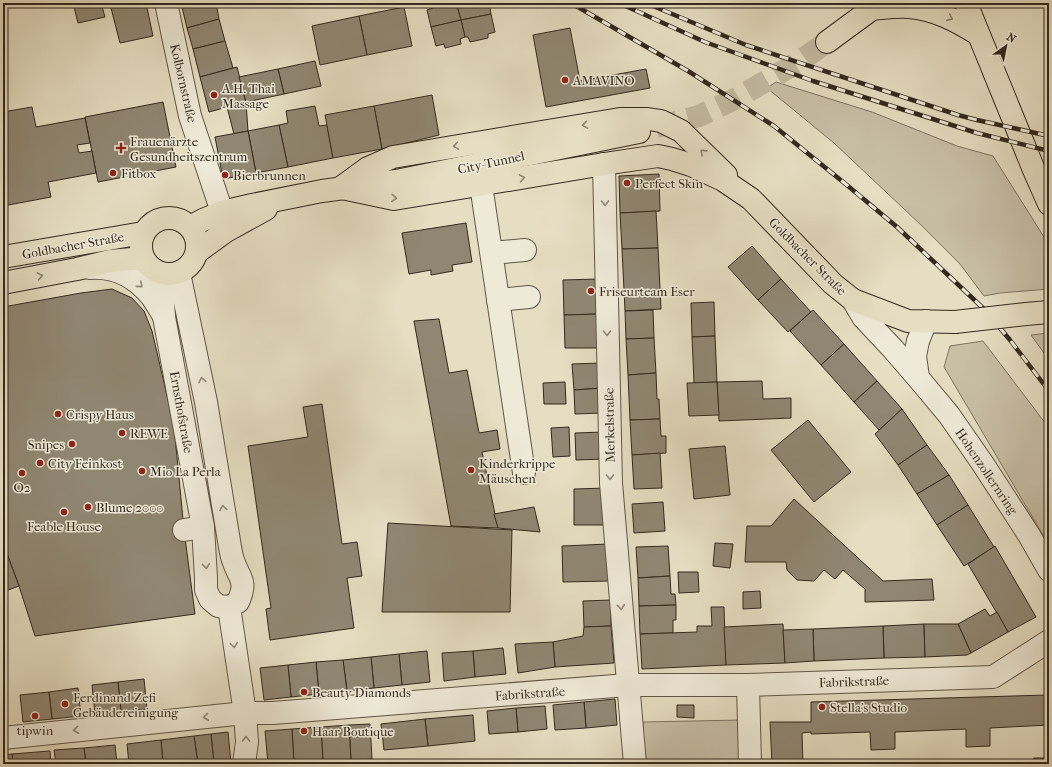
<svg xmlns="http://www.w3.org/2000/svg" width="1052" height="767" viewBox="0 0 1052 767" font-family="'IM FELL French Canon',serif">
<style>
.green{fill:#c8bfa7;stroke:#7e7462}
.building{fill:#908773;stroke:#33291d}
.lines{fill:none;stroke-linecap:round;stroke-linejoin:round}
.major-tunnel{stroke:#c2baa2;stroke-width:22;stroke-dasharray:22 11;stroke-linecap:butt}
.minor-casing{stroke:#605646;stroke-width:24}
.major-casing{stroke:#33291d;stroke-width:24}
.highway-casing{stroke:#33291d;stroke-width:24}
.minor{stroke:#efead8;stroke-width:22}
.major{stroke:#e6dec3;stroke-width:22}
.highway{stroke:#e6dec3;stroke-width:22}
.rail-casing{stroke:#33291d;stroke-width:4.5}
.rail{stroke:#efead8;stroke-width:3;stroke-dasharray:9;stroke-linecap:butt}
.major-bridge-casing{stroke:#33291d;stroke-width:24;stroke-linecap:butt}
.major-bridge{stroke:#e6dec3;stroke-width:22}
.oneway{stroke:#8c8470}
.oneway2{stroke:#918a7a}
.poi-dot{fill:#8f2418;stroke:#efead8;stroke-width:1.5}
.labels{text-anchor:middle;stroke-width:3;stroke-linejoin:round;paint-order:stroke}
.poi-label{font-size:13px;fill:#33291d;stroke:#efead8;text-anchor:start}
.street-label{font-size:13px;fill:#33291d;stroke:#efead8}
</style>
<rect width="100%" height="100%" fill="#e6dec3"/>
<filter id="stains"><feTurbulence type="fractalNoise" baseFrequency=".005" numOctaves="4"/><feColorMatrix values="0 0 0 0 .2 0 0 0 0 .09 0 0 0 0 .02 0 0 0 .5 -.17"/></filter>
<radialGradient id="worn" r=".72"><stop offset=".6" stop-color="#630" stop-opacity="0"/><stop offset="1" stop-color="#630" stop-opacity=".3"/></radialGradient>
<g class="green">
<path d="M776,82l96,30 85,34 36,10 56,89v44l-49,4 -16,3 -24,-32 -39,-39 -87,-82 -67,-55z"/>
<path d="M1049,333v27l-18,-25z"/>
<path d="M983,341l66,87v117l-105,-178 6,-21z"/>
<path d="M741,720l1,44h-98l-1,-42z"/>
</g>
<g class="building">
<path d="M73,3h28l4,14 -27,6z"/>
<path d="M110,3h24l-23,5z"/>
<path d="M134,3h12l7,33 -33,7 -9,-35z"/>
<path d="M181,3h35l3,16 -32,9z"/>
<path d="M438,3h15l1,3 3,-1 4,15 -30,7 -4,-17 6,-2v-4z"/>
<path d="M462,3h27l2,11 -30,6 -4,-15z"/>
<path d="M404,7l8,39 -45,9 -8,-39z"/>
<path d="M491,14l4,18 -7,2v4l-18,4 -2,-5h-3l-4,-17z"/>
<path d="M359,16l8,39 -47,10 -8,-39z"/>
<path d="M219,19l6,22 -32,8 -6,-21z"/>
<path d="M461,20l4,17 -5,2 1,5 -16,4 -1,-4 -8,2 -5,-19z"/>
<path d="M570,28l10,53 66,-12 4,19 -104,19 -13,-72z"/>
<path d="M225,41l8,27 -33,9 -7,-28z"/>
<path d="M315,61l6,25 -37,8 -6,-25z"/>
<path d="M237,67l9,35 -37,10 -9,-35z"/>
<path d="M278,69l6,25 -38,8 -7,-25z"/>
<path d="M432,95l7,40 -57,14 -8,-43z"/>
<path d="M163,102l13,65 -78,15 -13,-65z"/>
<path d="M246,102l2,29 -14,3 -7,-27z"/>
<path d="M315,106l4,20 8,-1 6,33 -45,9 -9,-42 9,-2 -2,-12z"/>
<path d="M374,106l8,43 -49,9 -8,-43z"/>
<path d="M32,107l4,20 49,-9 5,25 -13,2 2,8 13,-2 4,22 -48,9 3,15 -48,9v-94z"/>
<path d="M279,125l9,42 -32,6 -8,-42z"/>
<path d="M248,131l8,42 -33,6 -8,-42z"/>
<path d="M659,174l1,37 -40,2 -1,-37z"/>
<path d="M656,211l2,37 -36,1 -2,-36z"/>
<path d="M466,223l6,39 -20,3 1,6 -22,4v-5l-22,4 -7,-41z"/>
<path d="M752,246l29,33 -23,21 -30,-33z"/>
<path d="M658,248l3,61 -36,2 -3,-62z"/>
<path d="M597,279l1,35 -34,1 -1,-35z"/>
<path d="M781,279l30,33 -23,20 -30,-32z"/>
<path d="M112,289l20,9 12,13 8,20 22,95 10,104 11,84 -160,22 -16,-50 -16,-43v-236l78,-14z"/>
<path d="M714,302l1,34 -23,1 -1,-34z"/>
<path d="M653,310l1,28 -28,1 -1,-28z"/>
<path d="M813,310l31,34 -23,21 -31,-34z"/>
<path d="M598,314l1,34h-34l-1,-33z"/>
<path d="M439,319l10,54 18,-3 12,63 18,-3 3,19 -18,3 16,76 -47,-2 -37,-205z"/>
<path d="M715,336l2,46 -23,1 -2,-46z"/>
<path d="M654,338l2,35 -28,2 -2,-36z"/>
<path d="M844,344l33,37 -23,21 -33,-37z"/>
<path d="M601,363l1,25 -28,2 -2,-26z"/>
<path d="M656,373l1,26h2l1,20 -30,1 -2,-45z"/>
<path d="M762,381l1,18 28,-1v20l-72,3 -2,-39z"/>
<path d="M877,381l25,28 -23,21 -25,-28z"/>
<path d="M565,382l1,22h-22l-1,-21z"/>
<path d="M717,382l2,33 -30,1 -2,-33z"/>
<path d="M602,388l1,25 -28,1 -1,-24z"/>
<path d="M322,404l20,140 15,-2 5,34 -15,2 7,50 -84,12 -4,-31 5,-1 -23,-162 60,-9 -5,-30z"/>
<path d="M902,409l25,36 -29,20 -23,-31z"/>
<path d="M660,419l1,17h5v17l-34,2 -2,-35z"/>
<path d="M808,420l43,52 -37,30 -43,-52z"/>
<path d="M569,427l1,29 -17,1 -2,-29z"/>
<path d="M604,432l1,27 -29,1 -1,-27z"/>
<path d="M927,445l22,30 -32,19 -19,-29z"/>
<path d="M725,446l5,49 -36,4 -5,-50z"/>
<path d="M660,453l2,35 -28,1 -2,-34z"/>
<path d="M949,475l19,30 -31,20 -20,-31z"/>
<path d="M607,488v37h-33v-36z"/>
<path d="M794,499l89,82 49,-2 2,21 -69,2v-13l-22,-19 -8,9 -11,-9 -10,11 -17,-1 -10,-10 -1,-8h-41l2,-36h24z"/>
<path d="M663,502l2,29 -31,2 -2,-29z"/>
<path d="M968,505l26,42 -30,19 -27,-41z"/>
<path d="M534,507l6,25 -42,-4 -4,-14z"/>
<path d="M388,523l124,7 -2,82h-128z"/>
<path d="M3,543l16,43 -16,6z"/>
<path d="M715,543l18,1 -3,24 -17,-2z"/>
<path d="M609,544l1,37 -47,1 -1,-36z"/>
<path d="M668,546l2,30 -32,2 -2,-31z"/>
<path d="M995,546l41,71 -28,15 -40,-68z"/>
<path d="M678,572h20l1,20 -20,1z"/>
<path d="M670,576l1,18h4l1,11 -37,1 -1,-28z"/>
<path d="M760,591l1,17 -18,1v-17z"/>
<path d="M611,600v26l-27,1 -1,-26z"/>
<path d="M676,605v15h-3v13l-33,1 -1,-28z"/>
<path d="M711,607h13l2,58 -84,4 -2,-35 57,-2v-6h15z"/>
<path d="M985,609l5,7 7,-4 11,20 -37,21 -13,-29z"/>
<path d="M783,624l2,39 -59,2 -2,-38z"/>
<path d="M924,624l1,33 -41,1 -1,-32z"/>
<path d="M924,624h34l13,29 -4,2 -42,2z"/>
<path d="M611,626l3,37 -59,4 -2,-25 30,-6 1,-9z"/>
<path d="M883,626l1,32 -70,3 -1,-32z"/>
<path d="M813,629l1,32 -29,2 -2,-33z"/>
<path d="M553,642l2,25 -37,6 -3,-29z"/>
<path d="M503,648l3,26 -31,3 -2,-26z"/>
<path d="M427,651l3,31 -28,3 -3,-31z"/>
<path d="M473,651l2,26 -31,4 -2,-28z"/>
<path d="M399,654l3,31 -28,3 -3,-31z"/>
<path d="M371,657l3,31 -27,3 -4,-31z"/>
<path d="M343,660l4,31 -28,3 -3,-32z"/>
<path d="M316,662l3,32 -28,3 -3,-32z"/>
<path d="M288,665l3,32 -27,3 -4,-32z"/>
<path d="M144,679l3,30 -26,2 -3,-29z"/>
<path d="M118,682l3,29 -26,3 -3,-29z"/>
<path d="M78,688l3,28 -29,3 -3,-27z"/>
<path d="M49,692l3,27 -29,3 -3,-27z"/>
<path d="M1047,695l1,16h1v14l-59,3v18l-24,1v-18l-71,3v17l-24,1 -1,-18 -59,2v-2l-9,1 1,31h-31l-2,-42h41v-20z"/>
<path d="M615,699l2,26 -31,3 -2,-26z"/>
<path d="M584,702l2,26 -31,2 -2,-25z"/>
<path d="M677,705h17v13l-17,-1z"/>
<path d="M545,706l2,23 -29,3 -2,-24z"/>
<path d="M516,708l2,24 -29,2 -2,-23z"/>
<path d="M473,715l2,26 -47,5 -3,-27z"/>
<path d="M425,719l3,27 -44,4 -3,-26z"/>
<path d="M370,724l2,35 -21,2 -2,-36z"/>
<path d="M349,725l2,36 -28,1 -2,-35z"/>
<path d="M321,727l2,35 -29,2 -2,-35z"/>
<path d="M292,729l2,35h-26l-3,-33z"/>
<path d="M228,732l3,31 -17,1 -3,-30z"/>
<path d="M211,734l3,30h-16l-4,-28z"/>
<path d="M194,736l4,28h-35l-2,-24z"/>
<path d="M161,740l2,24h-34l-2,-20z"/>
<path d="M115,745l2,19h-31l-2,-16z"/>
<path d="M84,748l2,16h-30l-2,-14z"/>
<path d="M50,751l1,13h-38l-1,-10z"/>
<path d="M12,754l1,10h-10v-9z"/>
<rect x="1034" y="758" width="11" height="6"/>
</g>
<g class="lines">
<path class="major-tunnel" d="M656,127l43,-11 38,-18 63,-37 27,-19"/>
<g class="minor-casing">
<g id="minor">
<path d="M166,3l24,113 32,96 4,18"/>
<path d="M604,164l7,319 24,281"/>
<path d="M481,185l43,288"/>
<path d="M492,253l33,-3"/>
<path d="M89,268c26,-2 46,8 63,29 4,6 8,13 12,19"/>
<path d="M161,274l3,43 39,210 3,51v12l4,9 8,7 11,1 9,-5c10,-22 1,-23 -5,-42 -2,-5 -2,-9 -3,-13l-24,-145 -27,-129"/>
<path d="M498,300l31,-3"/>
<path d="M853,300l10,17 30,32 31,36 25,30 34,49 46,71 20,35"/>
<path d="M918,377l-3,-21 3,-15 8,-20"/>
<path d="M184,530l19,-3"/>
<path d="M229,607l16,106 2,29 -3,22"/>
<path d="M748,685l2,79"/>
<path d="M3,738l242,-25h28l354,-28h121l245,-8 56,-36"/>
</g>
</g>
<g class="major-casing">
<g id="major">
<path d="M871,9c13,-1 25,-3 38,-2 26,2 48,14 69,27"/>
<path d="M827,42l53,-39"/>
<path d="M342,187l26,-19 25,-11 227,-38h28l13,2 20,10 45,44"/>
<path d="M342,188l52,11 210,-35 54,-8 14,3 19,6 32,15 28,19 82,85 20,16 55,21 47,1"/>
<circle cx="169" cy="246" r="28"/>
<path d="M190,227l13,-7 19,-8 30,-7 70,-14 74,-10 243,-49"/>
<path d="M197,252l29,-21 40,-22"/>
<path d="M3,257l140,-24"/>
<path d="M3,283l74,-14 33,-8 33,-3"/>
<path d="M1026,314l23,-2"/>
</g>
</g>
<g class="highway-casing">
<path id="highway" d="M966,3l68,167 15,34"/>
</g>
<use href="#minor" class="minor"/>
<use href="#major" class="major"/>
<use href="#highway" class="highway"/>
<g class="rail-casing">
<g id="rail">
<path d="M571,3l117,68 86,55 74,60 49,41 87,82 26,31 39,51"/>
<path d="M619,3l86,39 108,39 164,52 72,18"/>
<path d="M646,3l100,42 212,70 19,5 72,16"/>
</g>
</g>
<use href="#rail" class="rail"/>
<g class="major-bridge-casing">
<path id="major-bridge" d="M955,322l71,-8"/>
</g>
<use href="#major-bridge" class="major-bridge"/>
</g>
<defs><path id="oneway-chevron" d="M-2-3.5L2.5 0L-2 3.5" fill="none" stroke-width="1.6" stroke-linecap="round" stroke-linejoin="round"/></defs>
<g class="oneway">
<use href="#oneway-chevron" transform="translate(950 18) rotate(24)"/>
<use href="#oneway-chevron" transform="translate(585 125) rotate(171)"/>
<use href="#oneway-chevron" transform="translate(456 146) rotate(171)"/>
<use href="#oneway-chevron" transform="translate(703 152) rotate(-136)"/>
<use href="#oneway-chevron" transform="translate(522 178) rotate(-10)"/>
<use href="#oneway-chevron" transform="translate(394 198) rotate(2)"/>
<use href="#oneway-chevron" transform="translate(40 276) rotate(-11)"/>
</g>
<g class="oneway2">
<use href="#oneway-chevron" transform="translate(605 203) rotate(89)"/>
<use href="#oneway-chevron" transform="translate(140 285) rotate(41)"/>
<use href="#oneway-chevron" transform="translate(607 333) rotate(89)"/>
<use href="#oneway-chevron" transform="translate(202 380) rotate(-101)"/>
<use href="#oneway-chevron" transform="translate(610 477) rotate(89)"/>
<use href="#oneway-chevron" transform="translate(223 508) rotate(-99)"/>
<use href="#oneway-chevron" transform="translate(206 566) rotate(86)"/>
<use href="#oneway-chevron" transform="translate(621 607) rotate(85)"/>
<use href="#oneway-chevron" transform="translate(234 645) rotate(82)"/>
<use href="#oneway-chevron" transform="translate(206 717) rotate(174)"/>
<use href="#oneway-chevron" transform="translate(76 730) rotate(174)"/>
<use href="#oneway-chevron" transform="translate(246 739) rotate(-91)"/>
</g>
<g class="poi-dot">
<circle cx="565" cy="80" r="4"/>
<circle cx="214" cy="95" r="4"/>
<path d="M119 142h4v4h4v4h-4v4h-4v-4h-4v-4h4z"/>
<circle cx="113" cy="173" r="4"/>
<circle cx="225" cy="175" r="4"/>
<circle cx="627" cy="183" r="4"/>
<circle cx="591" cy="291" r="4"/>
<circle cx="58" cy="414" r="4"/>
<circle cx="122" cy="433" r="4"/>
<circle cx="72" cy="444" r="4"/>
<circle cx="40" cy="463" r="4"/>
<circle cx="471" cy="470" r="4"/>
<circle cx="142" cy="471" r="4"/>
<circle cx="22" cy="473" r="4"/>
<circle cx="88" cy="507" r="4"/>
<circle cx="64" cy="512" r="4"/>
<circle cx="304" cy="692" r="4"/>
<circle cx="65" cy="704" r="4"/>
<circle cx="822" cy="707" r="4"/>
<circle cx="35" cy="716" r="4"/>
<circle cx="304" cy="731" r="4"/>
</g>
<g class="labels">
<g class="poi-label">
<text x="573" y="85">AMAVINO</text>
<text x="222" y="93">A.H. Thai<tspan x="222" dy="15">Massage</tspan></text>
<text x="130" y="146">Frauenärzte<tspan x="130" dy="15">Gesundheitszentrum</tspan></text>
<text x="121" y="178">Fitbox</text>
<text x="233" y="180">Bierbrunnen</text>
<text x="635" y="188">Perfect Skin</text>
<text x="599" y="296">Friseurteam Eser</text>
<text x="66" y="419">Crispy Haus</text>
<text x="130" y="438">REWE</text>
<text x="64" y="449" text-anchor="end">Snipes</text>
<text x="48" y="468">City Feinkost</text>
<text x="479" y="468">Kinderkrippe<tspan x="479" dy="15">Mäuschen</tspan></text>
<text x="150" y="476">Mio La Perla</text>
<text x="22" y="492" text-anchor="middle">O2</text>
<text x="96" y="512">Blume 2000</text>
<text x="64" y="531" text-anchor="middle">Feable House</text>
<text x="312" y="697">Beauty Diamonds</text>
<text x="73" y="702">Ferdinand Zefi<tspan x="73" dy="15">Gebäudereinigung</tspan></text>
<text x="830" y="712">Stella's Studio</text>
<text x="35" y="735" text-anchor="middle">tipwin</text>
<text x="312" y="736">Haar Boutique</text>
</g>
<g class="street-label">
<text transform="translate(184 83) rotate(77)" y="5">Kolbornstraße</text>
<text transform="translate(491 162) rotate(-12)" y="5">City-Tunnel</text>
<text transform="translate(73 245) rotate(-10)" y="5">Goldbacher Straße</text>
<text transform="translate(808 256) rotate(45)" y="5">Goldbacher Straße</text>
<text transform="translate(182 412) rotate(80)" y="5">Ernsthofstraße</text>
<text transform="translate(609 425) rotate(-91)" y="5">Merkelstraße</text>
<text transform="translate(987 471) rotate(56)" y="5">Hohenzollernring</text>
<text transform="translate(854 681) rotate(-2)" y="5">Fabrikstraße</text>
<text transform="translate(530 693) rotate(-4)" y="5">Fabrikstraße</text>
</g>
</g>
<rect width="1052" height="767" fill="none" stroke="#e6dec3" stroke-width="16"/>
<rect x="4" y="4" width="1044" height="759" fill="none" stroke="#33291d" stroke-width="2"/>
<rect x="8" y="8" width="1036" height="751" fill="none" stroke="#33291d"/>
<g transform="translate(1006 46) rotate(33)" stroke="#efead8" stroke-width="3" paint-order="stroke">
<path d="M0-3L7 15L0 10L-7 15Z" fill="#33291d"/>
<text y="-6" font-size="11" font-weight="bold" text-anchor="middle" fill="#33291d">N</text>
</g>
<rect width="100%" height="100%" filter="url(#stains)"/>
<rect width="100%" height="100%" fill="url(#worn)"/>
</svg>
